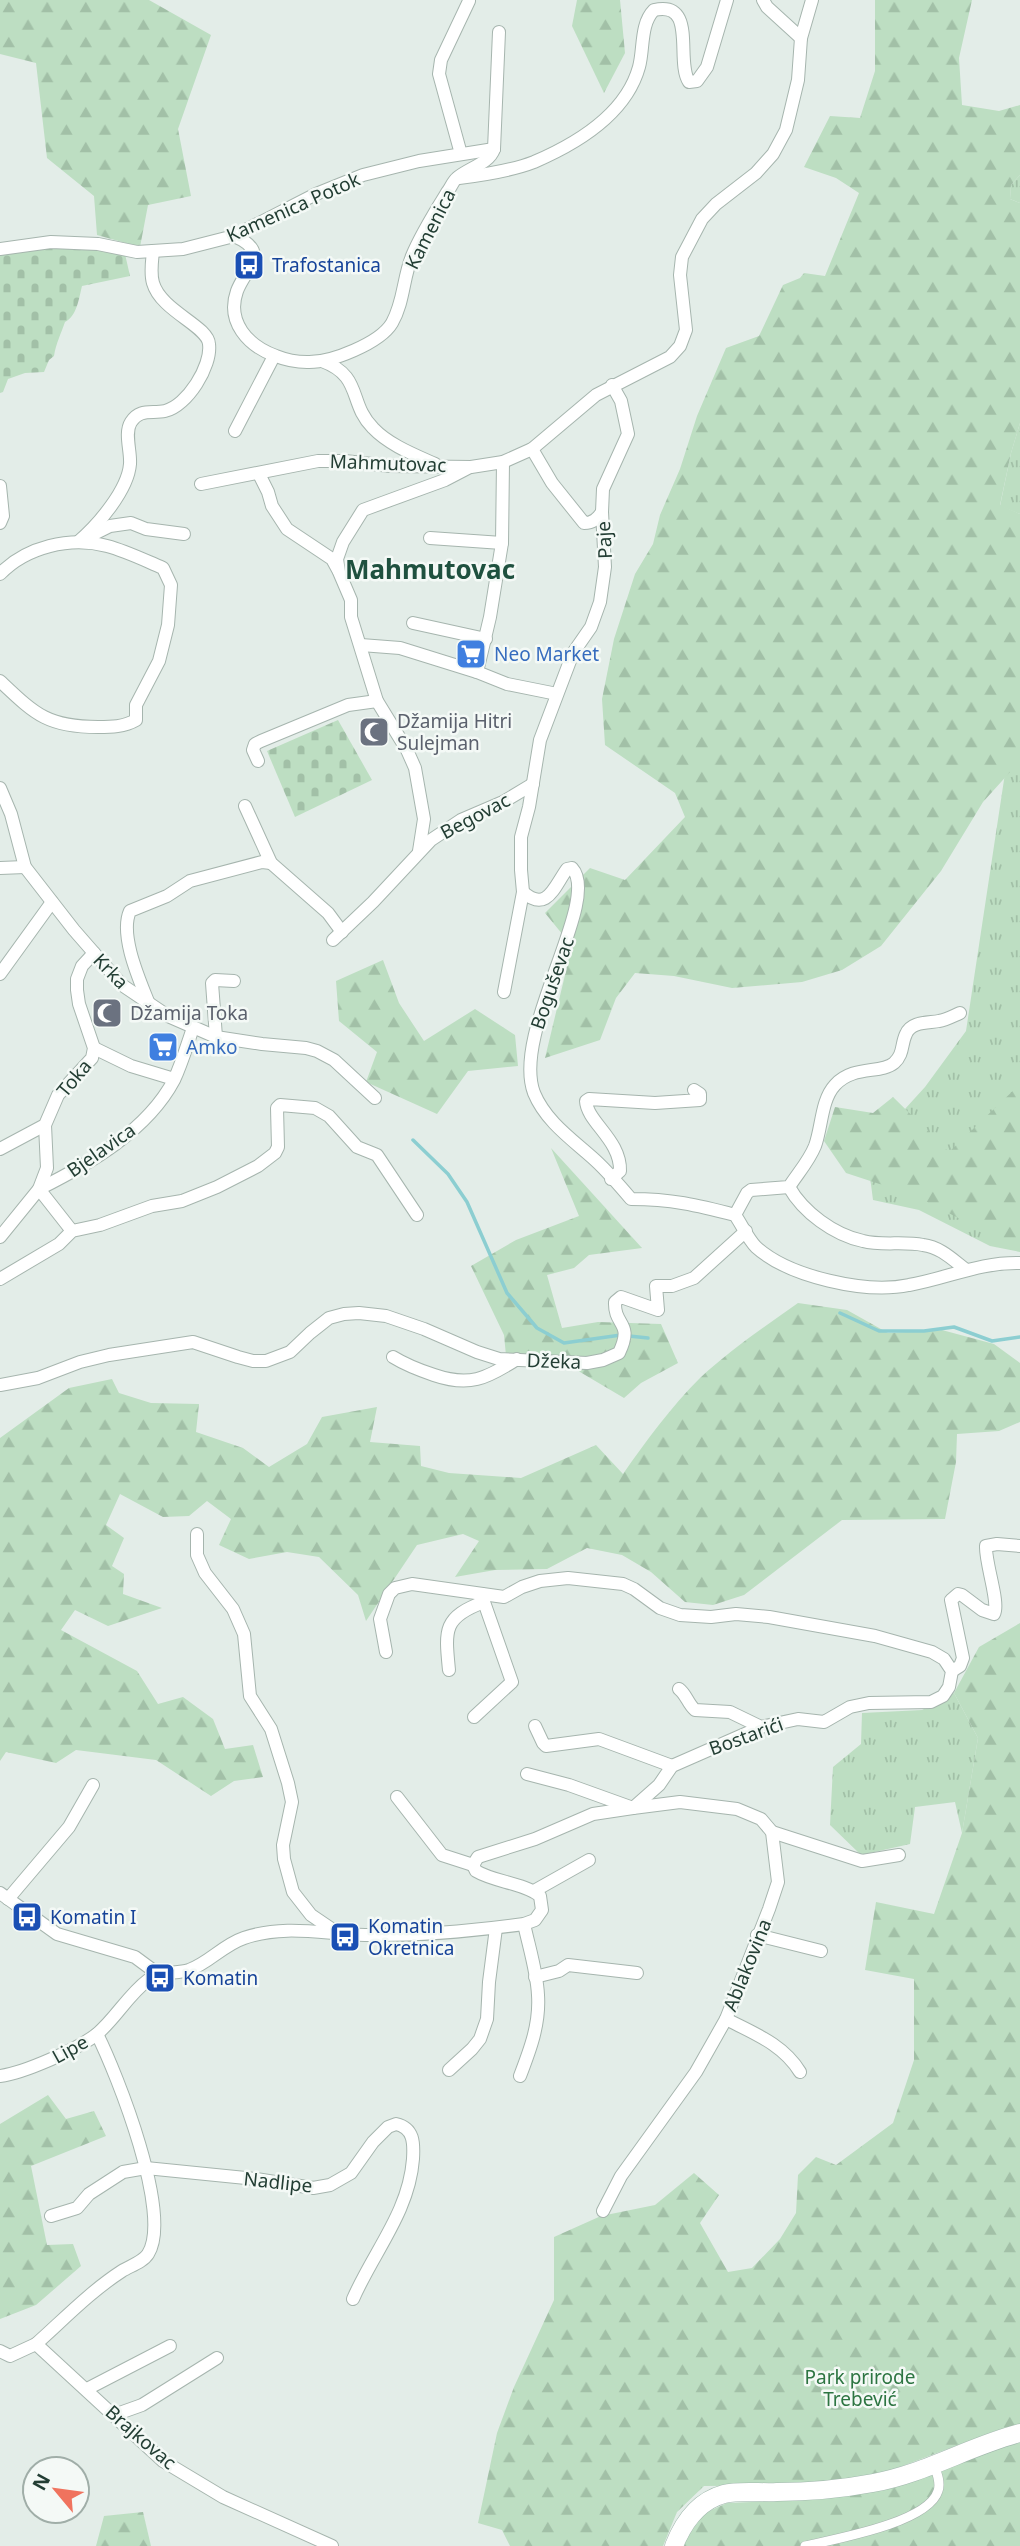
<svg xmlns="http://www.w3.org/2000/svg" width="1020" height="2546" viewBox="0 0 1020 2546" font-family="'Noto Sans',sans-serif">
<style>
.grass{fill:url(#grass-tufts)}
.forest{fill:url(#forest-firs)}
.cemetery{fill:url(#cemetery-stones)}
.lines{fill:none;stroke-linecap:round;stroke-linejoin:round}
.stream{stroke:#8cced1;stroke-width:3.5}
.pedestrian-casing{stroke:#a6b5ae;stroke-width:10}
.minor-casing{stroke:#a6b5ae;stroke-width:14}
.secondary-casing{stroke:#a2b9ae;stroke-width:19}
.pedestrian{stroke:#fff;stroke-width:9}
.minor{stroke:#fff;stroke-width:12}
.secondary{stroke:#fff;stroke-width:18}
.labels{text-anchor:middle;stroke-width:5;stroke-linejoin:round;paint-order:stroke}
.street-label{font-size:19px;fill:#233e34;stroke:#f4f9f6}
.transit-label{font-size:19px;fill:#164399;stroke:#f4f9f6;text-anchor:start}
.shop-label{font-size:19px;fill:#366cbe;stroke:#f4f9f6;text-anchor:start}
.worship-label{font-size:19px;fill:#5b616d;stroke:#f4f9f6;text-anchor:start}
.park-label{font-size:19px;fill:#2d7542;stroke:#f4f9f6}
.district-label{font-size:26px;font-weight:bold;fill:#1f513f;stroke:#f4f9f6}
</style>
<defs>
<pattern id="grass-tufts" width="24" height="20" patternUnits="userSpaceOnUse" patternTransform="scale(1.75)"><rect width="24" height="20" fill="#bddec2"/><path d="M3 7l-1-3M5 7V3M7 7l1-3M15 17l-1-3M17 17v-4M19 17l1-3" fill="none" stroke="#a2c0a7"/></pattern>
<pattern id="forest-firs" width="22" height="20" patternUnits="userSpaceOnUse" patternTransform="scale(1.75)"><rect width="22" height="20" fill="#bddec2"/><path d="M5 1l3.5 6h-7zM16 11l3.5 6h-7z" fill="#a2c0a7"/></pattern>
<pattern id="cemetery-stones" width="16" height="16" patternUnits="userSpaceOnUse" patternTransform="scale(1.75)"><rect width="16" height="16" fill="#bddec2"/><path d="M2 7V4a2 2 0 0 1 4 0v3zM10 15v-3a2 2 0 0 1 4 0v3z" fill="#a2c0a7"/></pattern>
</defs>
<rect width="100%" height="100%" fill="#e3ede8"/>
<g class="grass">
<path d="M1020,175v28l-10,-4 1,-14z"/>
<path d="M1020,423v91l-20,-8 11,-53z"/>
<path d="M1020,726v526l-30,-6 -71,-36 -46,-10 -5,-39 26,-40 31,-34 41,-56 46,-304z"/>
<path d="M954,1693l24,45 -16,95 -7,-31 -40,5 -5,37 -49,11 -31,-30 3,-58 28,-23 1,-31 60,-3z"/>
</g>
<g class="forest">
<path d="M0,0h149l62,35 -33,94 13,67 -43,9 -8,42 -43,-12 -3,-39 -47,-38 -11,-95 -36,-9z"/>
<path d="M577,0h43l5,53 -21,40 -32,-67z"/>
<path d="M875,0h97l-13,58 3,47 37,6 21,-6v70l-9,10 -1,14 10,4v220l-9,30 -11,52 20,9v247l-37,41 -42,69 -60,75 -39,24 -40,12 -70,6 -58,-12 -39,-3 -19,25 -16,42 -55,18 27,-112 -27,-33 45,-45 35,12 60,-63 -10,-24 -70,-48 -3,-46 12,-60 21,-65 18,-30 7,-29 20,-46 17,-53 29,-68 33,-12 24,-51 17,-7 4,-5 21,3 34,-83 -23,-15 -32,-11 26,-51 30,2 15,-47z"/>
<path d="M383,960l16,43 25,38 51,-32 40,26 3,31 -50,5 -31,43 -71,-32 11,-30 -38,-31 -3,-40z"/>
<path d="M1020,1084v160l-33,-11 -71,-37 -70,-23 -22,-32 11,-34 38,6 20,-16 56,55z"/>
<path d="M551,1148l91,100 -53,7 -15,13 -27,7 15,53 36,-6 63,2 17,39 -37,20 -17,15 -66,-39 -51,7 -3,-31 -33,-69 45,-26 63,-24z"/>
<path d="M798,1303l49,7 41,23 54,-3 52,14 26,19v59l-21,9 -42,3 -1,28 -11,57 -103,1 -98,75 -31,10 -28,-3 -34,-30 -29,-17 -35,-7 -40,21 -52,1 -40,7 24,-36 -16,-7 -46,11 -51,76 -8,-26 -39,-38 -32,-5 -38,7 -30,-14 12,-26 -24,-18 -18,15 -26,1 -43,-23 -14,31 18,13 -12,28 12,8 -1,20 39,14 -54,18 -33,-16 -14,20 76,41 21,33 25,-7 30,22 12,30 28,-4 10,32 -29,4 -23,15 -55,-36 -80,-10 -20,13 -50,-11 -6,9v-323l69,-50 43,-9 7,14 32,10 48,1 -3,28 47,16 26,19 38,-23 15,-27 55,-10 -7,35 50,4 1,20 28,7 72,5 75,-33 27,29c23,-33 48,-67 77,-96 30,-28 64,-51 98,-75z"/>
<path d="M1020,1623v802l-25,6 -119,45 -54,9 -118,1 -27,26 -14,34h-153l-8,-16 -24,-7 19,-90 17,-46 40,-87v-63l47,-21 54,-11 39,-32 25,22 -19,28 28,49 24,-4 28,-29 16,-26 2,-38 18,-18 20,8 57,-42 21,-63v-81l-49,-9 11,-68 58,12 28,-81 16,-95 -24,-45 25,-46z"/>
<path d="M48,2095l18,24 28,-8 12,25 -75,30 16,79 26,-1 8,22 -45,39 -36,14v-195z"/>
<path d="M1020,2441v105h-336l2,-8 19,-25 22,-10 97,-4 51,-8z"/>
<path d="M143,2512l8,34h-55l8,-30z"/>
</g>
<g class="cemetery">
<path d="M37,248h63l25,6 5,22 -48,10c-3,12 -5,30 -17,36 -4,12 -9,21 -11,34l-5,4 -5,12 -19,1 -17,6 -5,13 -3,1v-138z"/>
<path d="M338,720l34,60 -77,37 -28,-66z"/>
</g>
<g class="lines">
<g class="stream">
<path d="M413,1140l35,34 19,28 40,91 30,35 27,15 57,-8"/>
<path d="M840,1313l39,18h45l30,-4 38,14 28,-4"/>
<path d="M629,1336l19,2"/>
</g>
<g class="pedestrian-casing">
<path id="pedestrian" d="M805,2546c30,-7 123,-23 133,-55 3,-8 -1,-18 -4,-26"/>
</g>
<g class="minor-casing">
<g id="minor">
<path d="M763,0l4,7 34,31"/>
<path d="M494,149l5,-117"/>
<path d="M461,154l-22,-80 2,-14 28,-59"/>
<path d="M459,178c24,-3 52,-7 75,-16 42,-18 92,-48 105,-95 5,-18 1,-43 15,-57 44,-10 21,51 35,72l8,-1 10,-14 20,-67"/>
<path d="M234,236c38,16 11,33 3,55 -11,31 11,55 39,65 10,4 21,6 31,6 24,1 73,-19 85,-39 12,-21 11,-45 20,-67 9,-22 23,-44 36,-65 3,-4 5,-10 9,-13 11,-10 32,-14 37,-29"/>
<path d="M0,249l51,-7 47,2 39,8 46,-3 51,-13 82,-42 47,-19 56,-14 75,-12"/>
<path d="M322,361c41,15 26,42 51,67 16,17 42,27 62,36"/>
<path d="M235,431l39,-75"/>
<path d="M532,449l20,34 32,40c9,0 13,-4 18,-11"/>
<path d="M259,474l9,18 4,14 15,23 45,30 6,11"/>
<path d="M201,484l117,-23h27l45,5 81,1 32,-5 29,-13 64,-54 74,-38 10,-11 6,-16 -6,-55 2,-18 20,-38 14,-15 40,-31 17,-19 13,-24 12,-50 3,-42 11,-38"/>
<path d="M0,486l3,30 -3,7"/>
<path d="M88,537l22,-11 21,-3 15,6 38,5"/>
<path d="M430,538l72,5"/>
<path d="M78,542c20,-17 50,-52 52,-78 1,-13 -6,-31 1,-42 9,-14 21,-8 34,-11 22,-5 47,-45 44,-67 -1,-18 -48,-33 -56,-61 -3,-10 -1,-21 0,-32"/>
<path d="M0,574c26,-27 70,-38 107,-28 19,5 37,14 56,22l8,17 -3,40 -9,36 -23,44v15c-12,7 -25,7 -38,7 -51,0 -63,-13 -98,-46"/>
<path d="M413,623l73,16"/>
<path d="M361,645l39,3 77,24 30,12 50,10"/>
<path d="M477,672l13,-55 12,-74 1,-81"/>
<path d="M258,761l-5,-11 2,-6 6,-3 87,-36 29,-4"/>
<path d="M0,788l11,26 14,53 49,63 48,55 46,31 48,21 46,7 44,4 11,3 17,9 41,38"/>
<path d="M245,806l26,57 57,50 14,19"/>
<path d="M419,851l5,-32 -9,-51 -8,-18 -30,-49 -26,-84v-17l-12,-28 -2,-13 6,-17 20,-32 82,-30 25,-13"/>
<path d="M0,868l25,-1"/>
<path d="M523,892c24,21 31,-5 44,-23l5,-1c30,32 -61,164 -38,225 12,29 39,47 61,67 13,12 25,26 36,39 40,0 66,6 104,16 7,10 13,24 21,32 33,30 110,47 153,38 40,-7 70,-23 111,-22"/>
<path d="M333,940l40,-38 58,-62 30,-20 42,-18 30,-18"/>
<path d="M0,974l52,-72"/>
<path d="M504,992l19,-100 -2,-22v-33l8,-30 11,-67 33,-87 18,-26 9,-25 5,-35 -3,-55 1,-23 25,-55 -7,-33 -9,-16"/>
<path d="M149,1004c-9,-23 -30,-69 -19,-93l37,-15 23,-15 72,-19 9,1"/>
<path d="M216,1037l-4,-54 3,-3 19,1"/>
<path d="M94,1048l37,18 43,13"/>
<path d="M0,1149l45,-24 13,-30 34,-37 2,-10 -15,-44 -2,-14v-11l5,-13 12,-13"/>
<path d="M611,1179l9,-8c1,-31 -33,-49 -34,-70l3,-2 66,4 45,-3v-6l-6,-4"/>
<path d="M789,1187c14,25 45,48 74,54 19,5 40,0 60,4 17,2 29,14 42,24"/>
<path d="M735,1215l12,-22 4,-3 38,-3c9,-14 20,-26 26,-41 7,-19 6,-46 20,-61 18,-20 46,-11 59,-22 10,-9 7,-19 12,-29 5,-13 23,-11 33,-13 7,-1 14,-5 21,-8"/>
<path d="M72,1231l-33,-42c50,-25 108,-58 135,-109 8,-17 13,-35 19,-52"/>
<path d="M0,1237l39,-48 8,-21 -2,-43"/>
<path d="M0,1279l59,-35 13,-13 28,-6 52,-19 30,-5 35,-14 41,-21 17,-13 3,-6 -1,-39 3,-3 35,3 14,8 28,31 20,8 40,60"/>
<path d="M393,1357c13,8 26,13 41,18 35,12 52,4 83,-16"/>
<path d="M0,1385l38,-7 42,-16 29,-7 84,-13 45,15 15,4h13l24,-9 20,-19 19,-15 15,-4 15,-1 27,3 38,13 53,23 22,7 88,4 16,-3 16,-7c15,-32 -5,-26 -4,-51l6,-5 37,13 -2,-24h16l22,-8 52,-47"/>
<path d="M197,1534v21l8,18 28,36 11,25 6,62 21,33 17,54 4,19 -9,43 1,14 9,33 18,23 25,17"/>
<path d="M449,1670c-4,-40 -6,-53 35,-68l-2,-8"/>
<path d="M952,1671l8,-5 3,-8 -12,-58 7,-6 4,1 20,15 12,4c6,-11 -9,-51 -8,-68l11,-2 23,2"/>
<path d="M679,1689c7,5 9,15 16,21l35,2 31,15"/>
<path d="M474,1717l38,-35 -28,-80"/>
<path d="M535,1726l8,17 3,3 53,-7 73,27"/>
<path d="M527,1774l42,11 64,23 47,-6 57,7 24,10 11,13 6,50 -9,27 -43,110 -30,53 -75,104 -18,35"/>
<path d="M397,1797l45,58 31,10"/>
<path d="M772,1832l90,29 37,-6"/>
<path d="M534,1891l55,-31"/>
<path d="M0,1893l57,41 78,23 23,17"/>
<path d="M8,1899l61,-72 24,-42"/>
<path d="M757,1935l64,16"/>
<path d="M535,1977l24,-6 9,-6 69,8"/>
<path d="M726,2019c27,14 57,25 74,53"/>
<path d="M449,2070l23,-21 8,-10 7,-20 2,-37 7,-54"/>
<path d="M0,2076c24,-3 78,-27 97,-42 19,-16 31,-39 51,-54 12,-9 27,-6 41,-10 20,-7 34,-25 55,-32 41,-14 79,-4 121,-3 53,1 107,-4 159,-11l11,-4 7,-10 -2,-14c-16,-13 -46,-14 -64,-25l-3,-6 5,-8 57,-18 58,-25 40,-6 26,-23 13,-19 89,-39 37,-8 26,3 26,-15 19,-4 62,-1 12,-6 6,-9 3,-16 -8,-12 -12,-7 -57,-16 -106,-19 -33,-3 -25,3 -31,-2 -20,-7 -26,-19 -11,-5 -55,-6 -28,3 -18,6 -18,10 -92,-13 -17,4 -6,6 -9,25 6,33"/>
<path d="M520,2076c10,-26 20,-52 18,-81 -1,-23 -9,-48 -14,-71"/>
<path d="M51,2216l26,-8 12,-14 34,-22 23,-4 110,11 57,9 17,-3 21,-12 22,-31 15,-15 8,-3c18,4 18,19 17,35 -4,53 -39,92 -60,140"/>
<path d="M36,2344c28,-25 55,-53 86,-73 8,-5 21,-9 26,-17 25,-39 -31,-180 -51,-220"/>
<path d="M0,2351l10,5 26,-12 127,117 60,36 109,49"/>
<path d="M87,2389l83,-43"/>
<path d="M114,2415l28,-10 75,-47"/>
</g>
</g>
<g class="secondary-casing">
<path id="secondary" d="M674,2546c9,-23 24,-45 50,-52 15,-4 37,-1 53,-2 33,0 64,-3 96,-9 51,-9 97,-37 147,-50"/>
</g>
<use href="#pedestrian" class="pedestrian"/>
<use href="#minor" class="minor"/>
<use href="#secondary" class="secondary"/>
</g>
<defs>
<g id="bus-square" transform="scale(1.575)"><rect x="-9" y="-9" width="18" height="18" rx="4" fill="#1a4fb4" stroke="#f4f9f6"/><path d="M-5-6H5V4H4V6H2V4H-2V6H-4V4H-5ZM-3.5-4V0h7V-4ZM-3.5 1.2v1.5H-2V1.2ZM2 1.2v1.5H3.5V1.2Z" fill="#fff"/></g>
<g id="supermarket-square" transform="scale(1.575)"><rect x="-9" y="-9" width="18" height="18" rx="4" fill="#3f7fe0" stroke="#f4f9f6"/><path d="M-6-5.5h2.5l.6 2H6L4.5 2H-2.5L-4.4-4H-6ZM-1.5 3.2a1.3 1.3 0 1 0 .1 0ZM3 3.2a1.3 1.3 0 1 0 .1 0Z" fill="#fff"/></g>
<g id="mosque-square" transform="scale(1.575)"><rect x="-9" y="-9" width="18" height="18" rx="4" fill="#6b7280" stroke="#f4f9f6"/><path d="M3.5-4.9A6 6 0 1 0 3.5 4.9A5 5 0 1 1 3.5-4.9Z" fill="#fff"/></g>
</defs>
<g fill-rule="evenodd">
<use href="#bus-square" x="249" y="265"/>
<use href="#supermarket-square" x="471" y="654"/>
<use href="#mosque-square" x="374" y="732"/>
<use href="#mosque-square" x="107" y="1013"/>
<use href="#supermarket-square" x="163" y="1047"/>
<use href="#bus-square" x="27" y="1917"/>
<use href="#bus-square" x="345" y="1937"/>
<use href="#bus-square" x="160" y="1978"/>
</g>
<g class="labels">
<g class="street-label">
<text transform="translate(293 207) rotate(-24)" y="7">Kamenica Potok</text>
<text transform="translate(430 229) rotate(-63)" y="7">Kamenica</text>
<text transform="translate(388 463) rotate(2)" y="7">Mahmutovac</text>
<text transform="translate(604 540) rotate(-93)" y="7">Paje</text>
<text transform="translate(475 816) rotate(-28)" y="7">Begovac</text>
<text transform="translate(111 971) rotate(46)" y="7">Krka</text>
<text transform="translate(552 983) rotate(-71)" y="7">Boguševac</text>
<text transform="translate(74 1078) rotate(-50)" y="7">Toka</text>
<text transform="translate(101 1150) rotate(-35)" y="7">Bjelavica</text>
<text transform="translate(554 1361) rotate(2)" y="7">Džeka</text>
<text transform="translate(746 1736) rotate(-20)" y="7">Bostarići</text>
<text transform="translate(747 1965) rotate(-68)" y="7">Ablakovina</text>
<text transform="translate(70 2049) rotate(-29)" y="7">Lipe</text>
<text transform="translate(278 2182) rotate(6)" y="7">Nadlipe</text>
<text transform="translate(141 2437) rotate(41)" y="7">Brajkovac</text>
</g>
<g class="transit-label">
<text x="272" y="272">Trafostanica</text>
<text x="50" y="1924">Komatin I</text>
<text x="368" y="1933">Komatin<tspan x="368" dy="22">Okretnica</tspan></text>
<text x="183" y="1985">Komatin</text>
</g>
<g class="shop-label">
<text x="494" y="661">Neo Market</text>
<text x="186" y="1054">Amko</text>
</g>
<g class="worship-label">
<text x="397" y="728">Džamija Hitri<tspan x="397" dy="22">Sulejman</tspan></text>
<text x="130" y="1020">Džamija Toka</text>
</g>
<g class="park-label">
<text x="860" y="2384">Park prirode<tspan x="860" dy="22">Trebević</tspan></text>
</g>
<g class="district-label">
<text x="430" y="579">Mahmutovac</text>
</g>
</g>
<g transform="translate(56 2490) rotate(299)"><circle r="33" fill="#f4f9f6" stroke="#a0aea8" stroke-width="2"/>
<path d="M0-5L12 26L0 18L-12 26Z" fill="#f0735e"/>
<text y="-10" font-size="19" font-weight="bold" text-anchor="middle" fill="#233e34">N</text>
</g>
</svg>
